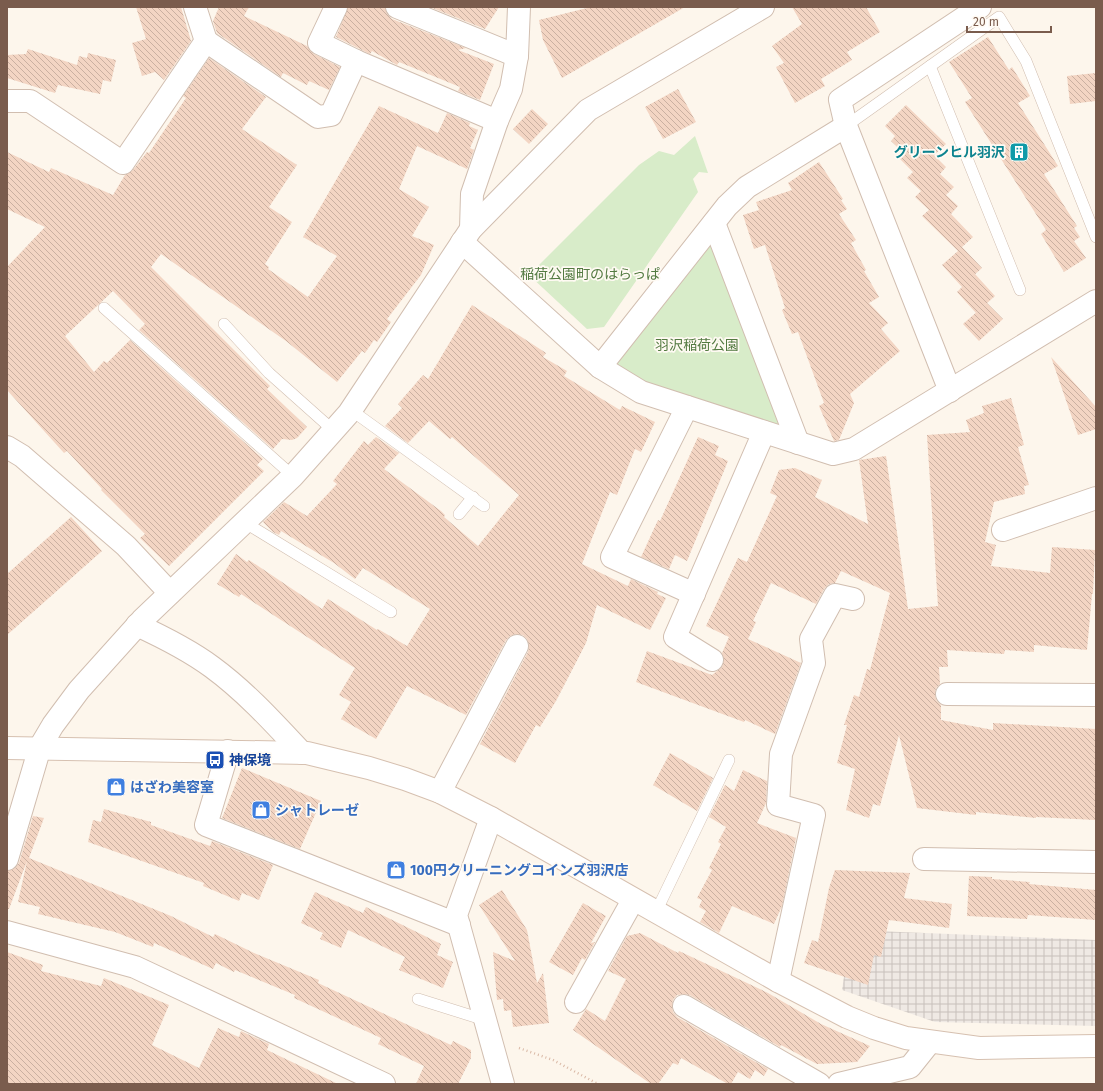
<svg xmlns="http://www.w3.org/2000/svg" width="1103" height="1091" viewBox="0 0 1103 1091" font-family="'Fira Sans','Noto Sans JP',sans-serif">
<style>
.industrial{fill:url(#industrial-grid)}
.green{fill:#d8ecc9}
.building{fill:url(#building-back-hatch)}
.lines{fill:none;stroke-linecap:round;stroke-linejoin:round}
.lane-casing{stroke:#d1beb0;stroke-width:12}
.street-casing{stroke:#d1beb0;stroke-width:24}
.secondary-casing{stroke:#d6c0b0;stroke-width:24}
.path{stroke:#d9b8a5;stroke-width:2.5;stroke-dasharray:1 3;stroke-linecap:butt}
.lane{stroke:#fff;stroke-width:11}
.street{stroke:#fff;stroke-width:22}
.secondary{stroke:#fff;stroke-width:22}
.labels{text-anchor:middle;stroke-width:3.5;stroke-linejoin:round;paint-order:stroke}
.culture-label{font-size:14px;font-weight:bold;fill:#0d838f;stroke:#fffaf3;text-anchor:end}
.park-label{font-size:14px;fill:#537a41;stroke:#fffaf3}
.transit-label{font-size:14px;font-weight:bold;fill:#164399;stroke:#fffaf3;text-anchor:start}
.shop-label{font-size:14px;font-weight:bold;fill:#366cbe;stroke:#fffaf3;text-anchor:start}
</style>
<defs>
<pattern id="industrial-grid" width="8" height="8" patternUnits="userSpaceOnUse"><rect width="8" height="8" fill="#efe9e4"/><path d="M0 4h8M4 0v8" fill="none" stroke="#c7c0bb"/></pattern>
<pattern id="building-back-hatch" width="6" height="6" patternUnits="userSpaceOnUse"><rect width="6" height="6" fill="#f3d5c3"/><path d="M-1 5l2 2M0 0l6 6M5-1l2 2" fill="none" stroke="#cab0a1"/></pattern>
</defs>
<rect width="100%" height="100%" fill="#fdf6ec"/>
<path class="industrial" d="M851,930l245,10v86l-161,-4 -93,-32z"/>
<g class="green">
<path d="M695,136l13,37 -9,-1 -6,7 5,13 -94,135 -17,2 -58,-54 110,-110 20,-14 15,4z"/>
<path d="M714,239l69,188 -137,-44 -34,-17z"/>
</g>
<g class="building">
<path d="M136,7h45l10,34 -27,39 -9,-8 -13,4 -10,-33 14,-4z"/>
<path d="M219,7h30l-5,9 63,30 7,8 26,13 -11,23 -20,-9 -2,4 -24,-12 -2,4 -64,-44 -4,-12z"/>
<path d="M348,7h37l2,7 5,5 74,29 -8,2 36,14 -14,36 -22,-9 2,-4 -61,-25 -2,3 -25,-14 -2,3 -34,-17z"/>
<path d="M430,7h69l-14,22z"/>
<path d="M591,7h94l-123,71 -19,-38 -4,-20z"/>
<path d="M792,7h74l14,25 -33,20 5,8 -31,19 4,7 -30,17 -19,-36 8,-4 -12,-17 30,-22z"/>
<path d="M988,37l21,33 3,-3 18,29 -12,7 40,63 -14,8 33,52 -3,2 6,9 -6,4 12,17 -22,14 -23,-38 5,-4 -81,-128 7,-4 -23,-36z"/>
<path d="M28,49l49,16 2,-9 8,2 1,-5 28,7 -5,22 -8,-2 -3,14 -42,-9 -3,8 -48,-15v-23l19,-1z"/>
<path d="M209,58l57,39 -24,32 55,36 -28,42 23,15 -27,42 4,3 -1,2 40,28 29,-41 -34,-19 76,-131 59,27 9,-20 23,10 -1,3 9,4 -8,18 4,2 -7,19 -50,-23 -18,43 30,18 -17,29 22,9 -13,30 -34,44 4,3 -14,20 -3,-2 -9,13 -3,-2 -25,31 -51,-41 -125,-87 -10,13 119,119 -3,3 40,38 -10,11 -5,2 -10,-1 -9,10 -134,-119 6,-6 -32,-33 -48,45 29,36 10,-11 3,2 23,-23 133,119 -6,6 7,6 -95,95 -29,-28 5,-4 -44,-44 1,-1 -35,-38 -3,2 -57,-63v-123l38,-40 -38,-18v-57l42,20 2,-4 62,27 12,-20 8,-5 14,-18 2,1 37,-55 -3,-2z"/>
<path d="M1096,73v28l-26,3 -3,-28z"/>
<path d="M678,89l18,33 -33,17 -18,-32z"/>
<path d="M906,105l40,39 -12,11 12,12 -6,7 14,13 -8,8 12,11 -7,8 22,23 -11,10 20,21 -19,17 12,-11 20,22 -19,17 -19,-21 5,-5 -20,-22 16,-14 -36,-35 7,-6 -14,-13 6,-6 -14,-13 6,-6 -14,-14 5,-5 -13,-12 4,-5 -10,-10z"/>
<path d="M532,109l16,15 -19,20 -16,-15z"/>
<path d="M819,162l24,37 -2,1 6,9 -8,5 17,26 -5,3 15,27 -2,1 15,26 -10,6 19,20 -7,6 19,22 -50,43 4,9 -15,37 -5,1 -15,-35 5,-3 -26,-71 -6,2 -10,-24 3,-2 -20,-63 -11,4 -11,-34 16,-5 -3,-8 36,-12 -4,-7z"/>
<path d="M987,303l16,16 -24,22 -16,-17z"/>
<path d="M472,305l74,48 -3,4 24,14 -3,5 56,34 2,-4 33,16 -14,30 -6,-3 -18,46 -7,-3 -28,72 46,22 3,-7 27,13 -1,2 9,4 -16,32 -53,-25 -11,38 -30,58 -16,26 -4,-2 -21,38 -35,-19 48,-92 1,-7 -2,-6 -4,-4 -7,-1 -6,2 -4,4 -40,75 -59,-29 -31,53 -35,-20 10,-17 -12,-7 16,-27 -114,-74 -2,3 -22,-13 19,-30 11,8 2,-2 73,49 6,-10 49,31 1,-1 29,17 23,-37 -67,-41 -8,11 -21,-16 -53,-32 -2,4 -6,-3 -10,-10 21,-20 23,14 30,-32 -4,-3 31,-40 4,4 8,-8 23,16 -15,16 57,42 4,4 -1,2 34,29 41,-51 -67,-58 -2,2 -21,-18 -21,22 -23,-17 17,-18 -4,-4 25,-29 5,4z"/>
<path d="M1051,357l45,50v22l-18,6z"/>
<path d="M1011,398l13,47 -6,2 11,38 -5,1 1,8 -31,8 -9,40 11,3 -5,21 59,7 2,-26 43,3 -2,44h-1l-5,56 -53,-5v7l-29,-2 -1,4 -57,-4 1,17h-9l1,17 -4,4 -1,6 1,6 5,5v15l52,10v-7l103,6 -1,91 -59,-3v1l-60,-6v3l-59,-7 -18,-73 -19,71 -7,-2 -4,14 -23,-8 9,-41 -18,-6 10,-38h-3l10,-30 5,2 8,-28 3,1 20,-77 -49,-22 -6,12 -6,1 -5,5 -8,15 -45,-21 -18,38 3,1 -8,17 53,24 -26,71 -30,-14 -1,2 -108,-40 11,-31 65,24 10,-8 2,-7 -2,-7 7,-16 -23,-11 32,-68 9,4 30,-66 -7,-3 9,-23 16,-2 27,12 -7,17 53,27 -9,-64 27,-4 22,153 30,-3 -11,-171 43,-3 -4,-12 18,-7 -2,-7z"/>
<path d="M698,437l21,9 -4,9 13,6 -41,100 -12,-6 -6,14 -28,-12 17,-37 2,1z"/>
<path d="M71,517l31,34 -95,84v-61z"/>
<path d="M670,753l43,25 -16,33 -44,-26z"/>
<path d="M242,768l79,33 -21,48 -78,-31z"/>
<path d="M743,770l24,11 -1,22 -9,20 39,15 -14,68 -8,18 -42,-18 -13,27 -19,-11 6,-11 -7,-4 3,-7 -5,-2 15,-28 -3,-2 12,-24 -3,-2 8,-15 -17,-10 16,-32 9,6z"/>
<path d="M104,809l47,13v3l59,21 2,-5 61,24 -14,35 -17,-7 -3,8 -36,-15 1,-3 -116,-41 5,-22 8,2z"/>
<path d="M33,816l11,2 -15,40 142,58 42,21 2,-3 39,19 65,27 -1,3 133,62 2,-4 18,9v8l-13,26h-42l8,-18 -46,-22 3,-6 -87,-40 1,-3 -60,-25 -1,2 -18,-9 -3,6 -59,-26 -1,4 -38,-15 -77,-18 2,-7 -22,-5 9,-41 -18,48h-2v-38l8,-3 4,-5z"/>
<path d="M835,870l75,3 -6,25 48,6 -3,24 -60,-8 -8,37 -7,-2 -6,30 -64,-22 8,-23 6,2 11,-54z"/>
<path d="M969,876l23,1v2l38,3 -1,2 67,6v30l-68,-5 -1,4 -60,-3z"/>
<path d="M502,890l25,40 10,53 6,-10 6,50 -36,4 -2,-17 -7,1 -1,-12 -6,1 -4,-48 22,9 -36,-56z"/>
<path d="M315,892l48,21 3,-6 75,37 -4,11 16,7 -10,26 -44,-18 6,-13 -57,-27 -7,18 -21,-9 3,-6 -22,-10z"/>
<path d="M583,903l23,13 -15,27 4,-1 -10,18 -3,-2 -9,17 -24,-13z"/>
<path d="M640,933l38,20 1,-2 89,42 53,31 49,22 -13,16 -40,2 -36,-19 -1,2 -90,-52 -6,-1 -7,1 -4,5 -1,6 1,6 4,5 91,52 -4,7 -9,-6 -5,9 -12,-7 -7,12h-3l-47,-26 -3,7 -5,-2 -15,21h-7l-78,-54 13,-21 19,12 21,-42 -18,-8 19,-35z"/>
<path d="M7,952l36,13 -2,6 60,15 3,-8 65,27 -17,40 47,23 19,-40 21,9 2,-6 28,13 -2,6 71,34h-331z"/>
</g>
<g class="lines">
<g class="lane-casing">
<g id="lane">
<path d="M930,66l90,224"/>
<path d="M846,126l153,-109 27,44 70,176"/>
<path d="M104,308l189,168"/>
<path d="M224,324l45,49 65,58"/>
<path d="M351,410l133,96"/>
<path d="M459,514l14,-17"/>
<path d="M244,522l147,90"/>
<path d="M656,912l73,-152"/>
<path d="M418,999l67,21"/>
</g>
</g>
<g class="street-casing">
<g id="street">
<path d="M195,7l11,34"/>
<path d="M336,7l-17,36 37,18 141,60"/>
<path d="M397,7l120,49"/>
<path d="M7,101h23l93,62 83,-122 112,76 13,-2 25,-54"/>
<path d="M846,126l-6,-26 140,-93"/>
<path d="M714,223l84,220"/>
<path d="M471,229l1,-35 25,-73 14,-32 6,-33 2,-49"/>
<path d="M462,242l138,125 41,25 192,62 21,-5 242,-148"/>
<path d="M600,367l127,-161 20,-19 99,-61 104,265"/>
<path d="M687,407l-75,150 82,37"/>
<path d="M7,447l15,9 104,90 44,47"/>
<path d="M1003,530l93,-32"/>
<path d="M137,625c26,12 52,25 75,42 34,25 62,56 90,86"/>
<path d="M712,660l-37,-23 89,-205"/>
<path d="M947,694l149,1"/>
<path d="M228,751l-22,74 253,100"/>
<path d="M440,792l77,-146"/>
<path d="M491,818l-35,97 47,169"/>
<path d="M7,859l33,-112 13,-22 26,-35 63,-70 151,-144 56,-63 122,-184 117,-119 175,-103"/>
<path d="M924,859l172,3"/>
<path d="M7,932l128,35 249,117"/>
<path d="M778,981l36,-166 -36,-10 3,-51 33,-91 -3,-24 24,-44 18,4"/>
<path d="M576,1002l57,-102"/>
<path d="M684,1006l135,78"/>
<path d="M839,1084l71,-17 20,-25"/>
</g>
</g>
<g class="secondary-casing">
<path id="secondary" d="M7,748l300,5 62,15 36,11 35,13 51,26 287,163 69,36 27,11 32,10 73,10 117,-2"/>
</g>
<path class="path" d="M519,1048l34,12 45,24"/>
<use href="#lane" class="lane"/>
<use href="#street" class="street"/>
<use href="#secondary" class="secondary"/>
</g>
<defs>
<g id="building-square" transform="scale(1)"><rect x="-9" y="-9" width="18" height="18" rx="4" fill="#0f9aa8" stroke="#fffaf3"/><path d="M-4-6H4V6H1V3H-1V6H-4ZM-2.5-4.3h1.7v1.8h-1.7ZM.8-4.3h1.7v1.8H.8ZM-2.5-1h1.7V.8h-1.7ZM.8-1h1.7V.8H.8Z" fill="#fff"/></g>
<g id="bus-square" transform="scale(1)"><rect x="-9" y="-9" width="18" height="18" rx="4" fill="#1a4fb4" stroke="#fffaf3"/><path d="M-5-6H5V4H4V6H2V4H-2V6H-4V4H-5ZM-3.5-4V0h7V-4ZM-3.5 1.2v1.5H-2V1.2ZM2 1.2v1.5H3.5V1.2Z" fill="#fff"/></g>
<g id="shop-square" transform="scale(1)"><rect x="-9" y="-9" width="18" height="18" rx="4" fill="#3f7fe0" stroke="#fffaf3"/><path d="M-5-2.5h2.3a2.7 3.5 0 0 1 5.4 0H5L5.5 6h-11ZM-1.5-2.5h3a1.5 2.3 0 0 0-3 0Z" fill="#fff"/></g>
</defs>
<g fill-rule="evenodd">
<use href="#building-square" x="1019" y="152"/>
<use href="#bus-square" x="215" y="760"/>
<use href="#shop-square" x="116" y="787"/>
<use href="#shop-square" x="261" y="810"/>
<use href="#shop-square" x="396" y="870"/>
</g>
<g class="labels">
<g class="culture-label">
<text x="1005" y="157">グリーンヒル羽沢</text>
</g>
<g class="park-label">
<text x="590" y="279">稲荷公園町のはらっぱ</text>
<text x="697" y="350">羽沢稲荷公園</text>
</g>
<g class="transit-label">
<text x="229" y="765">神保境</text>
</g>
<g class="shop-label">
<text x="130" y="792">はざわ美容室</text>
<text x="275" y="815">シャトレーゼ</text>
<text x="410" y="875">100円クリーニングコインズ羽沢店</text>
</g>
</g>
<rect width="1103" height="1091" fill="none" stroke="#7a5c4d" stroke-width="16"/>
<path d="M967 26v6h84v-6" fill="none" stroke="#7a5c4d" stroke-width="2"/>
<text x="973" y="26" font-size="12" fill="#7a5c4d" stroke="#fffaf3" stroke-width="3" paint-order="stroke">20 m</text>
</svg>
